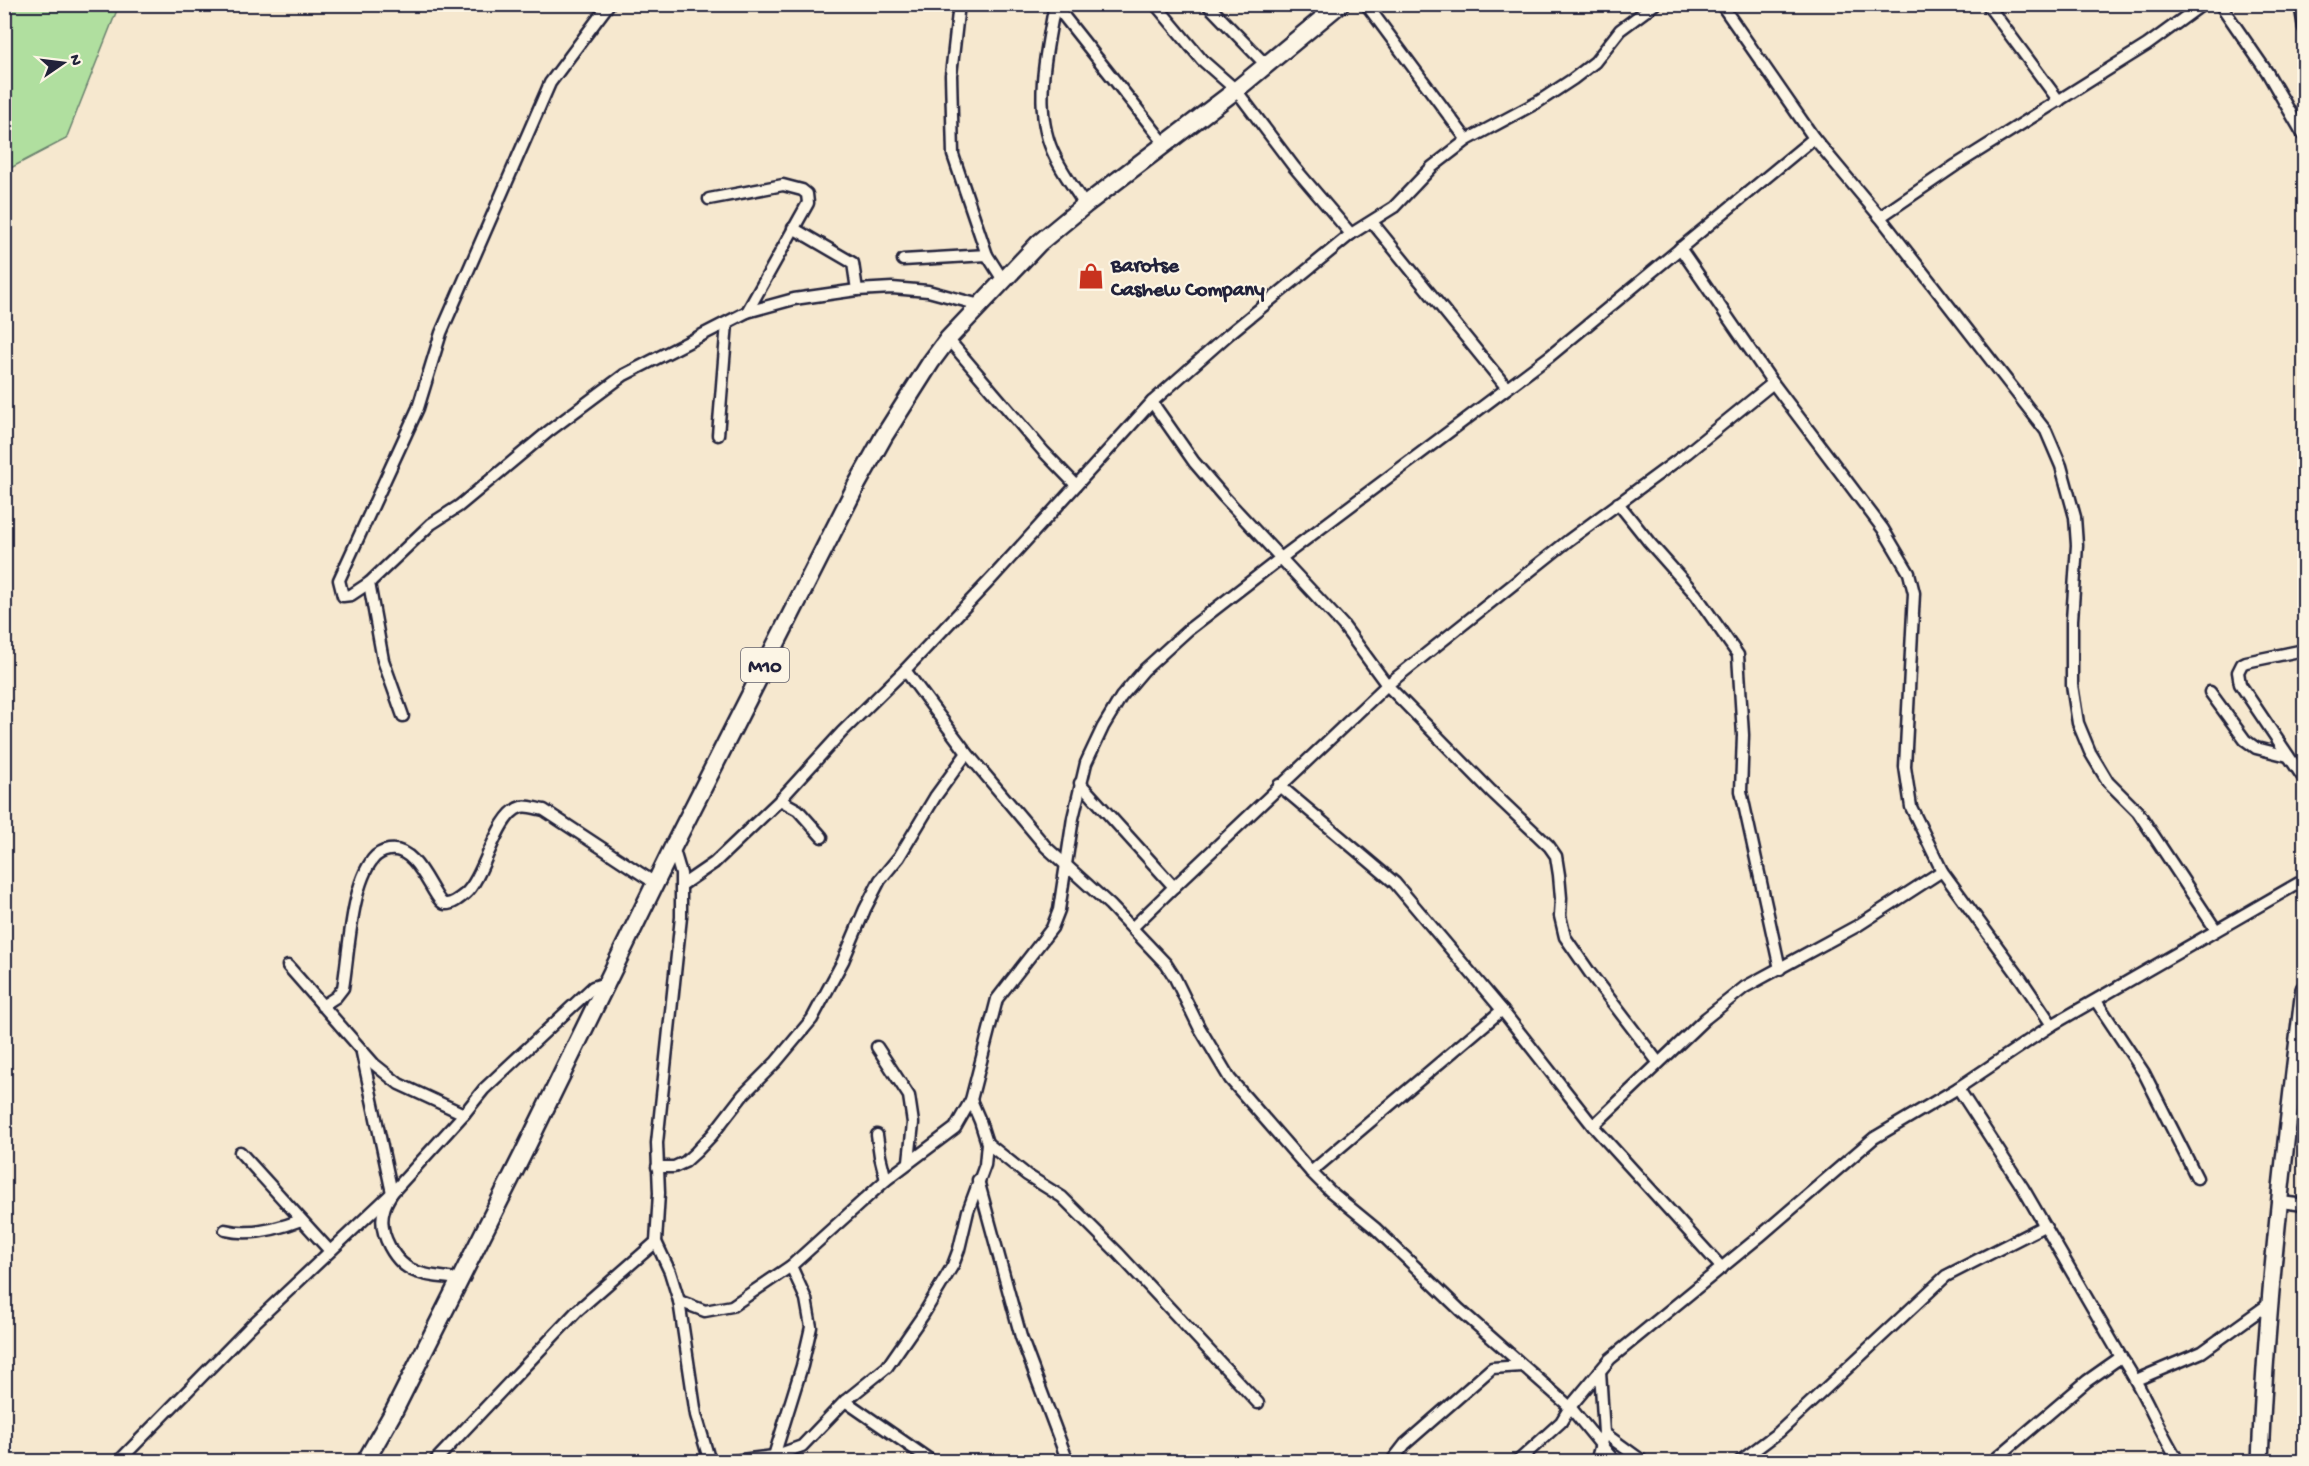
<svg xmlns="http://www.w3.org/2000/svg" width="2309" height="1466" viewBox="0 0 2309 1466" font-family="'Gochi Hand',sans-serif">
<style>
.green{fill:#b0df9f;stroke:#69806d;stroke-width:1.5}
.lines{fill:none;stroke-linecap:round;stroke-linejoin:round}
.minor-casing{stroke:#22223b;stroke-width:15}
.secondary-casing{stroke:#22223b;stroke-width:20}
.primary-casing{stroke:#22223b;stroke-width:21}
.minor{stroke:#fcf5e5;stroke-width:10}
.secondary{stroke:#fcf5e5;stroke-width:15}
.primary{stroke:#fcf5e5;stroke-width:16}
.labels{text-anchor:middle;stroke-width:4.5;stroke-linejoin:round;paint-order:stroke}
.shield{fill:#fcf5e5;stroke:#63616e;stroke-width:1.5}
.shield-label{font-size:20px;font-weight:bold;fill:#22223b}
.poi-label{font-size:21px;font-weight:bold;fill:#22223b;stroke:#fcf5e5;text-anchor:start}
</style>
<rect width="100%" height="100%" fill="#f6e8cf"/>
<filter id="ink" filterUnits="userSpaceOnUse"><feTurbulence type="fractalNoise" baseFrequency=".0167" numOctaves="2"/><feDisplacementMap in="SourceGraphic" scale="12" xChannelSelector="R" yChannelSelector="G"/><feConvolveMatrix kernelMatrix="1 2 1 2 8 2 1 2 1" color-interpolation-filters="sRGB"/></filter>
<g filter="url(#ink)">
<path class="green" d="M5,4l114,1 -53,134 -61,32z"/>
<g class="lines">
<g class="minor-casing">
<g id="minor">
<path d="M609,4l-59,79 -109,250 -23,75 -79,172 4,16 8,-1 18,-12 62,-59 28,-18 90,-75 75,-56 123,-63 47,-13 63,-9 35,-2 36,3 52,14"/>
<path d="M959,4l-8,71 2,80 34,100 16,25"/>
<path d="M1055,4c-8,44 -21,98 -5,141 8,22 23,41 35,60"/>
<path d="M1207,4l60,62"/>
<path d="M1366,4l101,136"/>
<path d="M1721,4l93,134 66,79 166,214 15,35 14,51 2,28 -5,75v65l6,38 12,29 18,30 30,30 78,118"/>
<path d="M1987,4l72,97"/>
<path d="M2220,4l47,68 37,64"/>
<path d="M2300,4l4,24"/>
<path d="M1055,5l110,139"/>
<path d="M1156,5l46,55 34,30 58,77 57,67"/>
<path d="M709,199l74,-14 19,5 5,4 1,9 -61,109"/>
<path d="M1880,217l76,-52 191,-120 56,-41"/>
<path d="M1372,222l135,166"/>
<path d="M793,228l60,35 4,27"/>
<path d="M1680,248l93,135 110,146 26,44 5,20 -9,174 6,40 31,64 79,108 31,46"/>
<path d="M903,260l84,-5"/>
<path d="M948,339l96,113 32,33"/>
<path d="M1152,402l42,60 30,35 119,128 44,60 104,106 58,55 7,10 3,19 2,23 -1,18 5,21 25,36 68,89"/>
<path d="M718,435l9,-112"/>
<path d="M1618,503l31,39 47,53 42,60 5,80 -2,56 39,178"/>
<path d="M369,583l14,77 20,56"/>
<path d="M2304,650l-58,12 -4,2 -4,8 2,12 64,95"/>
<path d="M905,670l62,83 79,94 64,58 56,59 9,14 24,49 31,52 81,93 19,19 45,37 85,82 110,97 45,55"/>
<path d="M2210,692l35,48 11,8 32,8"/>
<path d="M1080,783l94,104 213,-202 182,-145 118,-87 86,-70"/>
<path d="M1279,785l116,98 107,127 91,116 129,142"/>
<path d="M780,800l18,10 24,27"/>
<path d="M673,847l8,27v43l-24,226 2,50 -3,49 14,30 9,29 17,114 14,47"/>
<path d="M682,885l32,-22 66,-63 62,-68 63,-62 87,-92 160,-176 77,-68 122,-100 43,-27 38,-40 35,-27 71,-38 35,-23 22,-17 25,-32 35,-26"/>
<path d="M1133,927l41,-40"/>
<path d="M288,966l86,98 25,20 65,30"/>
<path d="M2096,1001l48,72 53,105"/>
<path d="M322,1006l14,-9 7,-9c6,-35 8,-102 30,-129 4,-5 10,-8 16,-9 30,-5 44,52 56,54 7,1 15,-6 20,-10 20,-17 31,-80 56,-87 7,-2 16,2 23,3l111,73"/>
<path d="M877,1047l32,49 4,27 -4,38"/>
<path d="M362,1053l30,140c-3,5 -7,11 -8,17 -7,22 11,55 33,62 13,5 28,5 42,7"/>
<path d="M1958,1088l65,100 98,169c23,33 36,71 58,105"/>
<path d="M2290,1101l14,1"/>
<path d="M1593,1126l113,-108 39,-31 112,-61 85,-55"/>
<path d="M877,1135l3,21 6,24"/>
<path d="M987,1143l40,32 35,22 56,56 140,150"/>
<path d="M240,1152l90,99"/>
<path d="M657,1167h17l11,-5 11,-10 16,-17 31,-40 33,-33 36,-43 31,-58 22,-52 15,-29 19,-23 36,-60 32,-44"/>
<path d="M1311,1172l191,-162"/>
<path d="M978,1180l43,157 47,125"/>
<path d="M2281,1202l23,3"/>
<path d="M225,1230c24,6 53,-1 76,-10"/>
<path d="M679,1301l26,10 27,-5 59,-40 95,-86 69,-52 16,-28 26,-101 55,-71 7,-18 14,-92 13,-55 17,-36 18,-30 23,-27 44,-40 93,-72 269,-202 264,-218"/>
<path d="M2136,1380l66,-28 68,-49"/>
<path d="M845,1401l88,61"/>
<path d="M1604,1433l40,29"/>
<path d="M774,1456l28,-90 9,-39 -5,-28 -15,-33"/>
<path d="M118,1462l133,-136 141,-133 72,-79 20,-25 109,-102 13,-4"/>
<path d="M434,1462l143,-151 79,-69"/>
<path d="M725,1462l49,-6 28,-10 43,-45 42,-34 36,-52 30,-50 6,-16 9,-38 17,-46 2,-22 -7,-22 -9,-21"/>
<path d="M1391,1462l14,-18 87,-76 30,-2"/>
<path d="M1517,1462l44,-40 9,-15 40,-48 149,-122 115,-99 84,-50 94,-63 252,-145"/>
<path d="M1596,1462l8,-29 -4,-62"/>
<path d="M1739,1462l40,-30 167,-156 98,-50"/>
<path d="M1992,1462l95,-81 34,-24"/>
</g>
</g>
<g class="secondary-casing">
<path id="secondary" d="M2260,1462c6,-158 25,-316 44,-473"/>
</g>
<g class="primary-casing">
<path id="primary" d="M365,1462l29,-51 129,-257 150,-307 183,-361 28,-50 47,-74 17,-23 91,-96 46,-38 151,-115 104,-86"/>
</g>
<use href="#minor" class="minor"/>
<use href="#secondary" class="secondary"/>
<use href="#primary" class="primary"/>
</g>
</g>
<defs>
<g id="shop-bare" transform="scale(2.07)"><path d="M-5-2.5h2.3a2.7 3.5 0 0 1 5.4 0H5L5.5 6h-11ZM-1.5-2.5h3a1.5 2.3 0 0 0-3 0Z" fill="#c8321e" stroke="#fcf5e5" stroke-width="2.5" paint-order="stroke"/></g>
</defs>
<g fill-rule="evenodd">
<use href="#shop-bare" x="1091" y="276"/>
</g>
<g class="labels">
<rect class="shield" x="741" y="648" width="48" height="34" rx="4.5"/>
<g class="shield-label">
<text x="765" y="672">M10</text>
</g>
<g class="poi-label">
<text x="1111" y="271">Barotse<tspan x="1111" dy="24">Cashew Company</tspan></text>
</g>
</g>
<rect width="2309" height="1466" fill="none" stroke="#fcf5e5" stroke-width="24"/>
<rect x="12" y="12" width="2285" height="1442" fill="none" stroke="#22223b" stroke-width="2" filter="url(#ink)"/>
<g transform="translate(63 63) rotate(76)" stroke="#fcf5e5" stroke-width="4.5" paint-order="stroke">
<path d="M0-4.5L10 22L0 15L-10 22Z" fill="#22223b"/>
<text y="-9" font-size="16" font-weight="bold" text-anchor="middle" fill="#22223b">N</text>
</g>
</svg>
